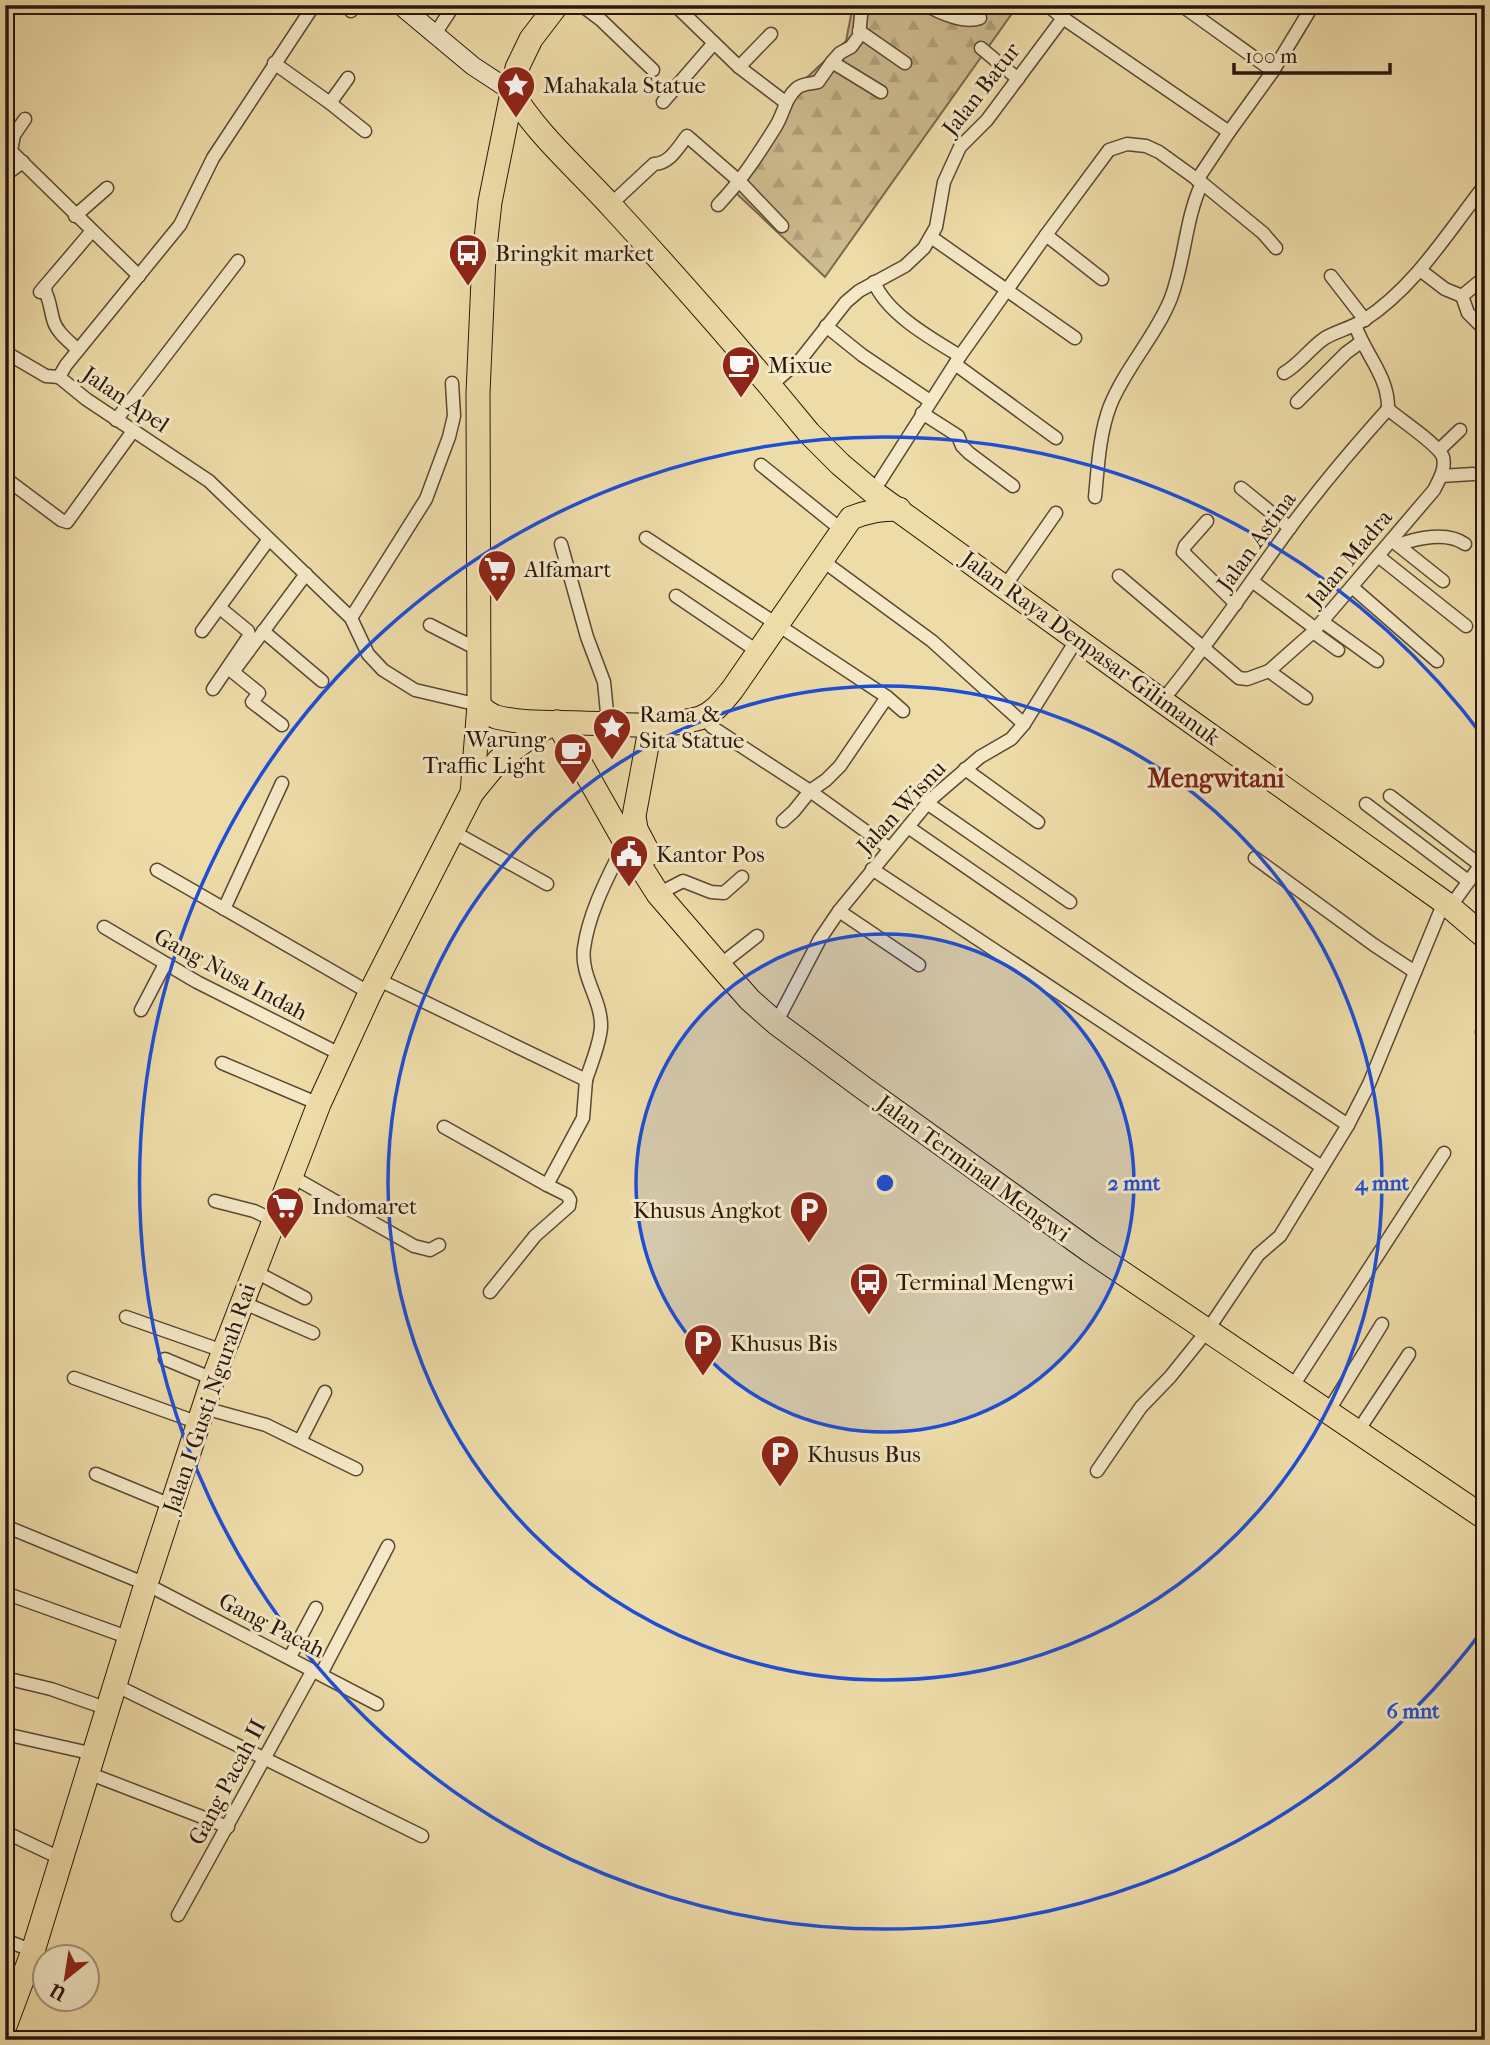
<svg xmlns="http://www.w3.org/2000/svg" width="1490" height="2045" viewBox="0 0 1490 2045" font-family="'IM FELL French Canon',serif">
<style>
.forest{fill:url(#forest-firs);stroke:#7b684e;stroke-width:2}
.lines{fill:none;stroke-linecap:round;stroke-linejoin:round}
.street-casing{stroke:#5a4834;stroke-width:15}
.secondary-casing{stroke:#29160e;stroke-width:20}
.highway-casing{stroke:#29160e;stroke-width:25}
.street{stroke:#f4e8c6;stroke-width:12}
.secondary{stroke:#f4e8c6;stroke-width:18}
.highway{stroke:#eedca8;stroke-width:23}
.ring{fill:none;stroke:#1d4ed8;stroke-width:3.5}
.labels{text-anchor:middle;stroke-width:6;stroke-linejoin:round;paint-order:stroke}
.poi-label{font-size:23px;fill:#29160e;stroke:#f4e8c6;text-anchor:start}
.street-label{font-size:23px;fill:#29160e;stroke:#f4e8c6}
.quarter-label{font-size:26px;font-weight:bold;fill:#7a1f14;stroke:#f4e8c6}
.centre{fill:#1d4ed8;stroke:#f4e8c6;stroke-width:3.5}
.ring-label{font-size:21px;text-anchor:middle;font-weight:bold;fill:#1d4ed8;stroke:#f4e8c6;stroke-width:6;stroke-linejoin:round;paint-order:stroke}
</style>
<defs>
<pattern id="forest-firs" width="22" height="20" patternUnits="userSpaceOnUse" patternTransform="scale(1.75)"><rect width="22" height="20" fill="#cdba8e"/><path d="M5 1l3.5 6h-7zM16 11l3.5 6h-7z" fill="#b09f79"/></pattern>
</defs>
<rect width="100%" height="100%" fill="#eedca8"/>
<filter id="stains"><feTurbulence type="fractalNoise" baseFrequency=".00286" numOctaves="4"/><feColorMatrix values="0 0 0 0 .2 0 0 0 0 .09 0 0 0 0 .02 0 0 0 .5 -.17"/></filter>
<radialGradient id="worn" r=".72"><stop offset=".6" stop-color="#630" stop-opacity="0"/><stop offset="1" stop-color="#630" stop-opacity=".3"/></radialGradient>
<path class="forest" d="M853,5h86l17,11 2,-11h60l-193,272 -88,-83 63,-110 46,-43z"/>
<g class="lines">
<g class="street-casing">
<g id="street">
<path d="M314,5l-101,153 -33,67 -114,140 -7,12 27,22 123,82 142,137 17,36 15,16 32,20 64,15"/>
<path d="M581,5l20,15 52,50"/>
<path d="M675,5l64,62 46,35"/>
<path d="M927,5c12,8 39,19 53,13"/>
<path d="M1047,5l16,13"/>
<path d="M1181,5l92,66"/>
<path d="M351,11l4,-6"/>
<path d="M859,31l46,32"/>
<path d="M435,34l19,-29"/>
<path d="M981,48l37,31"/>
<path d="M832,62l49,30"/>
<path d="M274,63l56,40 35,28"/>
<path d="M739,67l32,-33"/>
<path d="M663,102l51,-59"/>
<path d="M330,103l18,-25"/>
<path d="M25,119l-11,16 -3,16 128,125"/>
<path d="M5,175l18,-13"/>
<path d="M1197,180l32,-48"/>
<path d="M610,205l44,-41c16,-1 23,-15 33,-28l53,46 42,44"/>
<path d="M718,205c23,-24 40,-50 58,-79 8,-13 9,-28 21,-38 6,-5 14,-4 21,-6l14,-20 8,-9 11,-6 8,-11 3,-31"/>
<path d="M75,216l32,-28"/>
<path d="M1046,235l56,44"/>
<path d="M931,237l144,101"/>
<path d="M1420,270l25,19 17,7 23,-19"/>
<path d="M1331,276l34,44"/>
<path d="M874,282c13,32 58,57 86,74"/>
<path d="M46,285l-1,6c5,10 5,17 8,28 3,13 16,22 25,31"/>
<path d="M40,292l51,-60"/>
<path d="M1462,296l6,17 17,17"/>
<path d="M1355,325c10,29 34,52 33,84"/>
<path d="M826,326l36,29 68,46"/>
<path d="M5,352l41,24 13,1"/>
<path d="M955,364l101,74"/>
<path d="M1284,373c16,-9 26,-25 41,-35 12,-7 26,-10 39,-18 51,-33 84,-88 121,-135"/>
<path d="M770,386l31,-27 45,-57 13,-11 46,-25 19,-18 12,-21 8,-45 16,-35 27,-27 76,-102 166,114 44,-61 40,-66"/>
<path d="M1297,402l49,-49 15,-11"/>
<path d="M922,413l36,23 4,10 7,7 44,33"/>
<path d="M116,420l122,-159"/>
<path d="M1439,450l21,-20"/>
<path d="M761,465l82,66"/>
<path d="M1441,476l32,-2"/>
<path d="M5,478l56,42 6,2 66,-91"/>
<path d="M1241,488l49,40"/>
<path d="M873,492l87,-136 86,-121 63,-85 18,-6 19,2 13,6 43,31 61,50 13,15"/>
<path d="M1095,497c3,-30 4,-62 15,-91 15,-38 46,-70 61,-108 14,-37 14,-79 31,-115"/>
<path d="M1207,521l-22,25 -2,6 53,52"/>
<path d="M646,538l241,159 16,14"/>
<path d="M1394,542l49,39"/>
<path d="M561,544l26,93 17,45 4,41"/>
<path d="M1398,545c19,-7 49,-14 67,-1"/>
<path d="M1378,556l88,70"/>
<path d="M823,561l109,80 92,83"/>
<path d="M1119,576l120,102 8,1 22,-8 44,-39 121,-142c5,-10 12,-21 9,-33 -4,-12 -44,-38 -55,-48"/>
<path d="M1252,581l64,48"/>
<path d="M1005,586l51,-73"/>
<path d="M1352,587l85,74"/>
<path d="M676,596l84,57"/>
<path d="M351,618l75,-119 23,-62 5,-21 -2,-33"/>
<path d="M1323,622l54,39"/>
<path d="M430,625l49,25"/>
<path d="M202,631l67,-92"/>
<path d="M263,631l59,50"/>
<path d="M1313,632l25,18"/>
<path d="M1269,671l37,27"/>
<path d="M213,689l36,-53 -1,-5 -28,-23"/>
<path d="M1162,701c45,-55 85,-114 127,-172 31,-42 64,-81 99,-120"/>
<path d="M703,717l9,10 98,64 79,57"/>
<path d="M282,725l-30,-23 7,-9 -26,-21 73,-98"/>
<path d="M965,769l73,53"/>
<path d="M1390,796l90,69"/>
<path d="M927,803l143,99"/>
<path d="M1366,804l102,77"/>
<path d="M783,821l11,-10 16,-20 16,-11 14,-14 47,-69"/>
<path d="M908,827l225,155 215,143"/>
<path d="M452,831l95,53"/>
<path d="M1255,858l119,87 41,27"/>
<path d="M872,869l450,298"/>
<path d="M157,870l213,123"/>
<path d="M658,894l25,-13 28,11 13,1 18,-16"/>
<path d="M1450,907l35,-48"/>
<path d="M224,909l58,-126"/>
<path d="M839,911l80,54"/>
<path d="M104,927l93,55 143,72"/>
<path d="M729,958l28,-22"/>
<path d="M377,979l209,101c5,-16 14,-36 15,-53 1,-27 -21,-51 -17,-79 5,-37 25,-73 41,-106"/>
<path d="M141,1010l24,-46"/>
<path d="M776,1023l44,-84 19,-28 91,-111 50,-43 31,-18 13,-15 53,-85"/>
<path d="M1482,1032h3"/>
<path d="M222,1063l97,41"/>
<path d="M444,1127l103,58"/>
<path d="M291,1176l123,70 16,4 9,-5"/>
<path d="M215,1201l39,10 19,9"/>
<path d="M254,1271l51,27"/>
<path d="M490,1292l45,-56 34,-30 1,-6 -3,-5 -20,-10 36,-67 3,-38"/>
<path d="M242,1302l71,31"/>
<path d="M126,1317l97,34"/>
<path d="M1213,1322l45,-67 22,-19 68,-111 21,-41 75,-182"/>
<path d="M165,1359l48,20"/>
<path d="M74,1378l125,45"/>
<path d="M1298,1378l146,-225"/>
<path d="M1334,1402l48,-78"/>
<path d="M204,1408l62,17 90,44"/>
<path d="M1364,1422l45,-68"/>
<path d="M300,1441l25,-49"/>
<path d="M1097,1471l44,-64 29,-30 37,-46"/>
<path d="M96,1474l75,31"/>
<path d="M5,1526l141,58 231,120"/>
<path d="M5,1593l125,45"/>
<path d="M290,1657l26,-49"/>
<path d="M321,1674l67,-128"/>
<path d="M5,1678l46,11 57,20"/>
<path d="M115,1685l307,151"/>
<path d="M5,1734l89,20"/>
<path d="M88,1773l140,54"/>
<path d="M5,1832l57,27"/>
<path d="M178,1915l135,-245"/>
<path d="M5,1940l28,11"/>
<path d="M5,1972l18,7"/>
</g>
</g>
<g class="secondary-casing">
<path id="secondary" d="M400,5l73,61 38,25"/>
</g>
<g class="highway-casing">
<g id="highway">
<path d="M511,91c27,45 67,78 102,117 67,73 133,148 196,225l31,31 33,28 289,209 282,201 41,35"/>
<path d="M479,705c5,6 10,9 17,12 27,7 59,5 86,6 39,1 81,6 118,-5 14,-5 23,-17 32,-28l119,-172c17,-7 30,-9 48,-9"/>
<path d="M557,722l68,120 33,52 69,80 23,26 26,23 86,64 228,164 395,267"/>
<path d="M472,793l7,-88 -1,-312 6,-136 6,-55 27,-134 14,-29 26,-34"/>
<path d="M649,854l-13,-25 -2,-13 17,-92"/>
<path d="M5,2026l28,-75 113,-367 67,-205 106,-275 51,-111 102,-200 27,-33 35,-26 23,-12"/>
</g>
</g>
<use href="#street" class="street"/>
<use href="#secondary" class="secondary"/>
<use href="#highway" class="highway"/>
</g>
<circle cx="885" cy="1183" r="249" fill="#1d4ed8" fill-opacity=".12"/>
<g class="ring">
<circle cx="885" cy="1183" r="249"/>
<circle cx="885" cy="1183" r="497"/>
<path d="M1485 1627A746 746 0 1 1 1485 739"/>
</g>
<defs>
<g id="sight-pin" transform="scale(2.0125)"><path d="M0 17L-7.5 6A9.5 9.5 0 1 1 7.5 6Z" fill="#8f2418" stroke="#f4e8c6"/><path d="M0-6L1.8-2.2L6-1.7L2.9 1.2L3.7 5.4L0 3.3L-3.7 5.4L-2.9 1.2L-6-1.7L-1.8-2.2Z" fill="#fff"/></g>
<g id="bus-pin" transform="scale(2.0125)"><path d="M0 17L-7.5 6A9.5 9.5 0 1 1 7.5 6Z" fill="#8f2418" stroke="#f4e8c6"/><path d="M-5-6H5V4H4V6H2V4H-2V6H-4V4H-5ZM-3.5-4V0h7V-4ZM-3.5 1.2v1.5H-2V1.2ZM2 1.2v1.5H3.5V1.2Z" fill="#fff"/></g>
<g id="cafe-pin" transform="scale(2.0125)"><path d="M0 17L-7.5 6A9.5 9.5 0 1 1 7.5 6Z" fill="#8f2418" stroke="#f4e8c6"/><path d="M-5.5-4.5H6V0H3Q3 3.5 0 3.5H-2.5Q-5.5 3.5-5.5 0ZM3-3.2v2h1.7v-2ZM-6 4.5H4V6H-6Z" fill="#fff"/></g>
<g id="supermarket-pin" transform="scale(2.0125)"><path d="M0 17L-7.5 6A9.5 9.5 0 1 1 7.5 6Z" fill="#8f2418" stroke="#f4e8c6"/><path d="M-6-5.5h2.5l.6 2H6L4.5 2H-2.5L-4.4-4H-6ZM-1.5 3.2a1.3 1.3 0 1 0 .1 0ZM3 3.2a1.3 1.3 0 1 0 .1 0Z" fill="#fff"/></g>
<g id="civic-pin" transform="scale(2.0125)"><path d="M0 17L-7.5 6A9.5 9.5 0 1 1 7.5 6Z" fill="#8f2418" stroke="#f4e8c6"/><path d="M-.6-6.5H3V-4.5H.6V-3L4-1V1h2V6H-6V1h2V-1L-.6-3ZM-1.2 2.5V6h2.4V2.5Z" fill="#fff"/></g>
<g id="parking-pin" transform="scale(2.0125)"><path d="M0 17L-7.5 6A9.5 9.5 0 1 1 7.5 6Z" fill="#8f2418" stroke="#f4e8c6"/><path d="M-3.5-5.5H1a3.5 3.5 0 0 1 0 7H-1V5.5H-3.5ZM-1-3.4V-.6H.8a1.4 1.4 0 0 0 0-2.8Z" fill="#fff"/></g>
</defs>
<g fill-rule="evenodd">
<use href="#sight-pin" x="516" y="85"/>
<use href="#bus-pin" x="468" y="253"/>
<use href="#cafe-pin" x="741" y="365"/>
<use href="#supermarket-pin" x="497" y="569"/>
<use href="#sight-pin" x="612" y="727"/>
<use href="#cafe-pin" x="573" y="752"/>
<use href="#civic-pin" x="629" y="854"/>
<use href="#supermarket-pin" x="285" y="1206"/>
<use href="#parking-pin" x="809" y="1210"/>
<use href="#bus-pin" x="869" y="1282"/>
<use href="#parking-pin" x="703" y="1343"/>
<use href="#parking-pin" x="780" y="1454"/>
</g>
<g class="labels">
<g class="poi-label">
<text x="543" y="93">Mahakala Statue</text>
<text x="495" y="261">Bringkit market</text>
<text x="768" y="373">Mixue</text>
<text x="524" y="577">Alfamart</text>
<text x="639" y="722">Rama &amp;<tspan x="639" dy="26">Sita Statue</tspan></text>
<text x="546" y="747" text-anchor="end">Warung<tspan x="546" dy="26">Traffic Light</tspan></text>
<text x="656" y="862">Kantor Pos</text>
<text x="312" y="1214">Indomaret</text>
<text x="782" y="1218" text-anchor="end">Khusus Angkot</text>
<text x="896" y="1290">Terminal Mengwi</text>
<text x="730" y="1351">Khusus Bis</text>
<text x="807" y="1462">Khusus Bus</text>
</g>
<g class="street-label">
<text transform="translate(981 89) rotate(-52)" y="8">Jalan Batur</text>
<text transform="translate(126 399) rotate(34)" y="8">Jalan Apel</text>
<text transform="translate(1256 541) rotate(-54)" y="8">Jalan Astina</text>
<text transform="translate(1349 558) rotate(-50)" y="8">Jalan Madra</text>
<text transform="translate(1091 648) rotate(36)" y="8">Jalan Raya Denpasar-Gilimanuk</text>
<text transform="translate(901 807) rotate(-47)" y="8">Jalan Wisnu</text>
<text transform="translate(231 974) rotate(28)" y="8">Gang Nusa Indah</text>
<text transform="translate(974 1168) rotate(36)" y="8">Jalan Terminal Mengwi</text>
<text transform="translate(209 1398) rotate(-71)" y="8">Jalan I Gusti Ngurah Rai</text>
<text transform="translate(272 1625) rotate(27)" y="8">Gang Pacah</text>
<text transform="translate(227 1782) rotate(-62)" y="8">Gang Pacah II</text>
</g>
<g class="quarter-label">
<text x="1216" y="787">Mengwitani</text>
</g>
</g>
<circle cx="885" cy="1183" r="10" class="centre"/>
<g class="ring-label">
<text x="1134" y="1190">2 mnt</text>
<text x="1382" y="1190">4 mnt</text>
<text x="1413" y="1718">6 mnt</text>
</g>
<rect width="1490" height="2045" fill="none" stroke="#eedca8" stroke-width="28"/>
<rect x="7" y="7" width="1476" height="2031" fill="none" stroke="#29160e" stroke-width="3.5"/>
<rect x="14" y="14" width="1462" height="2017" fill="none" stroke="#29160e" stroke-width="2"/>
<g transform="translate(66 1978) rotate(210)"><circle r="33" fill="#f4e8c6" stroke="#a3947c" stroke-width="2"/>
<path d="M0-5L12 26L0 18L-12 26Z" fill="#8f2418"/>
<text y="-10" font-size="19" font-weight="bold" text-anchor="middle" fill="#29160e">U</text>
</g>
<path d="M1234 63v10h156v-10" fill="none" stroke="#29160e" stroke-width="3.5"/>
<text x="1245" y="63" font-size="21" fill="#29160e" stroke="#f4e8c6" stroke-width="5" paint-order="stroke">100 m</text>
<rect width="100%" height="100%" filter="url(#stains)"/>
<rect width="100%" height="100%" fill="url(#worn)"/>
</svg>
